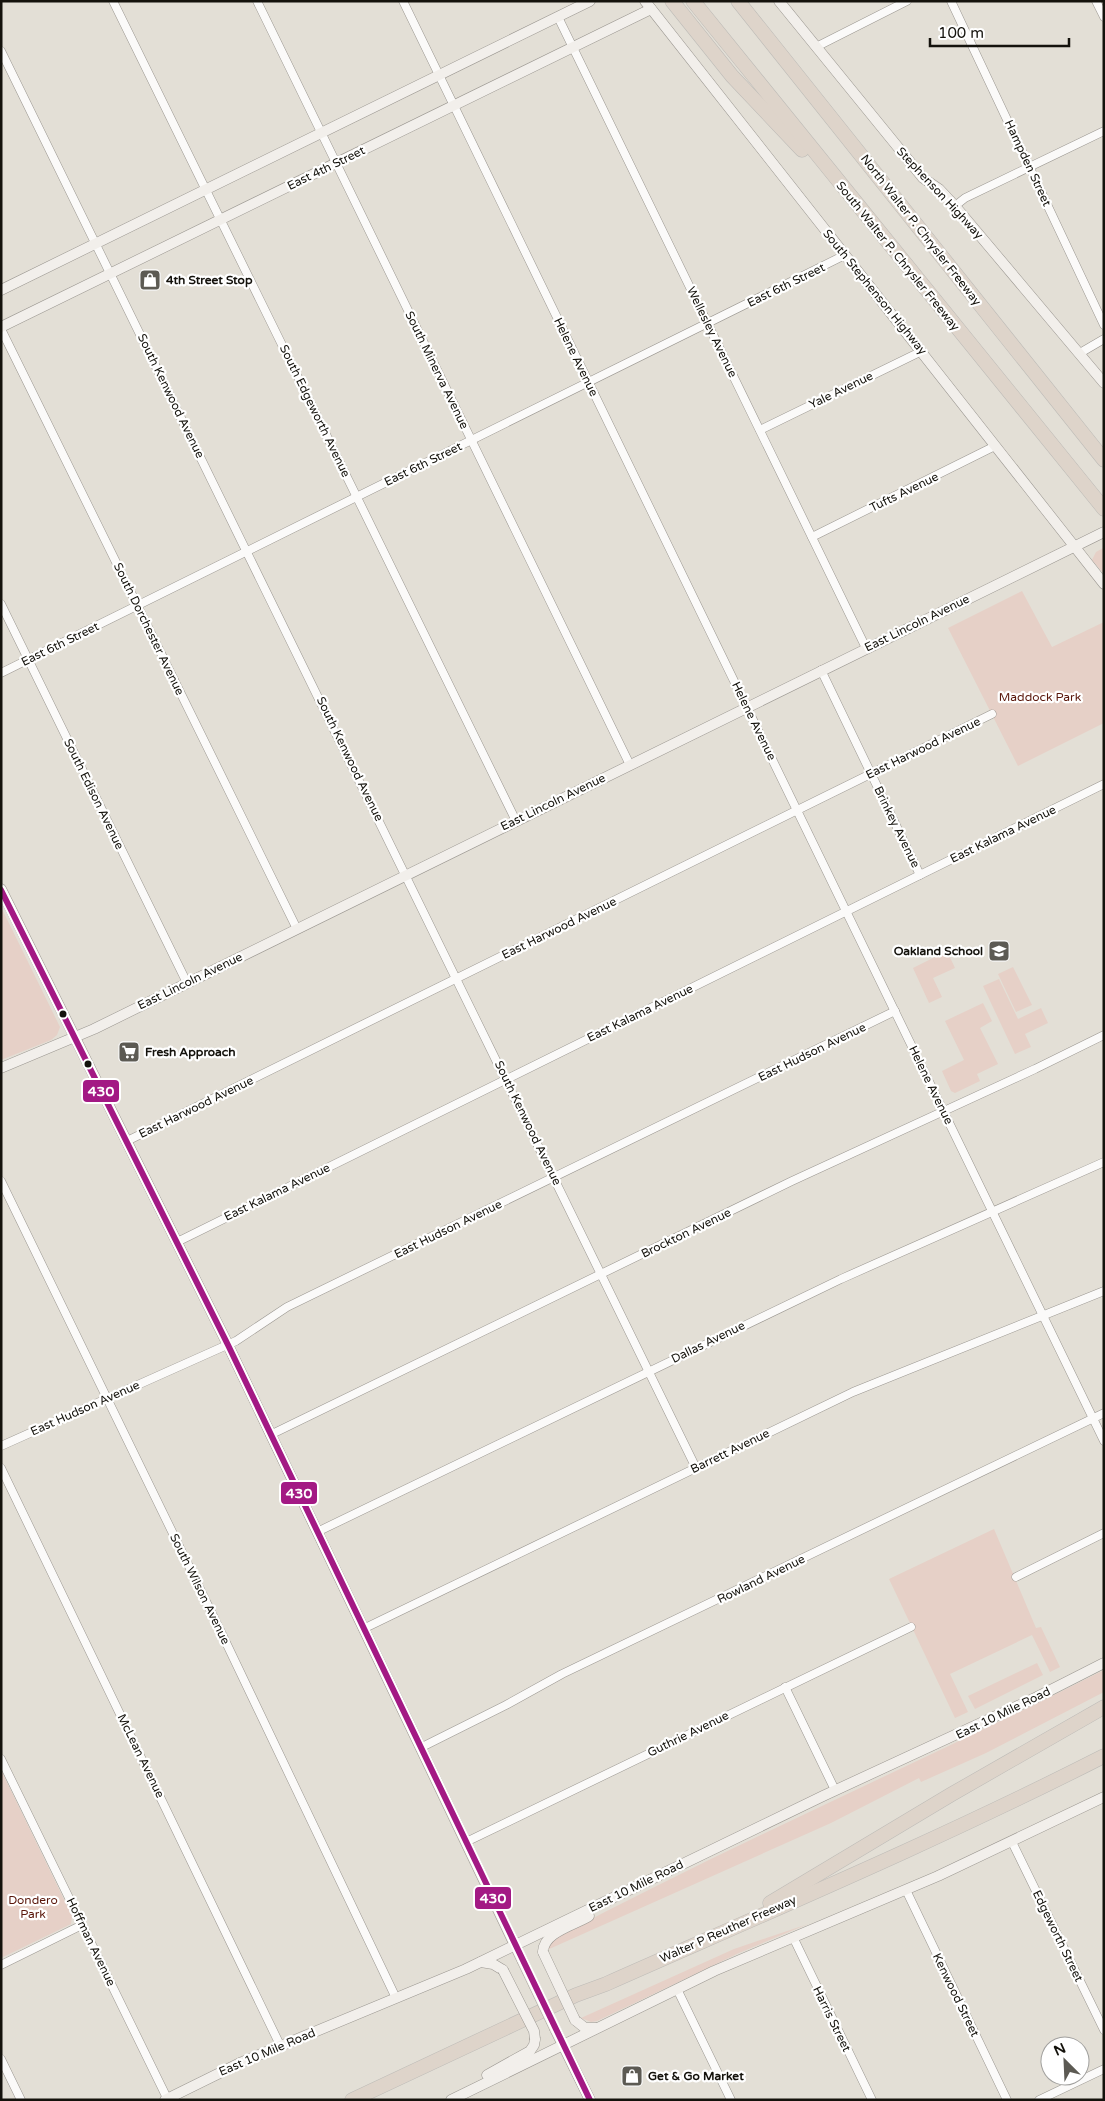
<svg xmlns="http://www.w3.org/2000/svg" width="1105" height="2101" viewBox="0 0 1105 2101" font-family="'Varela Round',sans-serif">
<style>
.green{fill:#e6d0c7}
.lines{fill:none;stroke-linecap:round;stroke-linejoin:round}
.street-casing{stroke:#9a9690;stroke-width:9}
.secondary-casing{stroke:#9a9690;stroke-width:11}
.highway-casing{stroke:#bdbbb7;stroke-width:15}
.street{stroke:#fbfaf9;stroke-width:8}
.secondary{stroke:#f2efeb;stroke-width:10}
.highway{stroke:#ded4ca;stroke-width:14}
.secondary-bridge-casing{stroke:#9a9690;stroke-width:11;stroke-linecap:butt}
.secondary-bridge{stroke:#f2efeb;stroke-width:10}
.bus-1-casing{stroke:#fff;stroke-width:10}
.bus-1{stroke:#a31984;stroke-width:6}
.bus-dot{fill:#14120c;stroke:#fff;stroke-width:2}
.labels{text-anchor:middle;stroke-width:4.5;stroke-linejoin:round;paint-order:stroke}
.street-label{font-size:12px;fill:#14120c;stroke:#fff}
.poi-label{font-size:12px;font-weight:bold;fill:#14120c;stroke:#fff;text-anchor:start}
.park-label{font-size:12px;fill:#59160a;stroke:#fff}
.line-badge{stroke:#fff;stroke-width:2}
.badge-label{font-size:14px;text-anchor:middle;font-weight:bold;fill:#fff}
</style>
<rect width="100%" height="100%" fill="#e3dfd6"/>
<g class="green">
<path d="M1103,548h1v26l-12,-14 4,-8z"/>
<path d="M1022,591l30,56 52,-25v101l-86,43 -70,-138z"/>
<path d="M1,907l59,120 -3,8 -6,5 -50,20z"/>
<path d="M947,951l8,17 -22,10 9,19 -13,6 -16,-35z"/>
<path d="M1013,967l19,38 -16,7 -18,-38z"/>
<path d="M999,979l19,40 23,-11 7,15 -23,11 6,13 -16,7 -32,-68z"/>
<path d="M983,1003l9,18 -12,7 18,36 -21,10 3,7 -25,12 -4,-2 -9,-20 22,-11 -19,-39z"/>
<path d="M994,1529l42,99 5,-1 19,40 -10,5 -18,-37 -82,39 18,38 -13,6 -66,-139z"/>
<path d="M1037,1663l6,12 -68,34 -7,-13z"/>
<path d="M1104,1670v22l-118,61 -65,29 -2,-4 -88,45 -284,127 6,-11c181,-96 369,-177 551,-269z"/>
<path d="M1,1770l71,146 -1,8 -70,34z"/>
<path d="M808,1924l-69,29 -142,68 -6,1 -10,-4 153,-69z"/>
</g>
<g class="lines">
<g class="street-casing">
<g id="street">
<path d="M113,1l403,820"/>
<path d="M257,1l373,764"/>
<path d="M403,1l701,1440"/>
<path d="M951,1l153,324"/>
<path d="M1096,1l8,16"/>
<path d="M558,17l308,631"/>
<path d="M816,47l91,-46"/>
<path d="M1,51l695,1417"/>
<path d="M955,206l10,-8 139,-67"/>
<path d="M1,329l296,600"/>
<path d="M1080,353l24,-14"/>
<path d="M760,430l162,-79"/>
<path d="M812,537l183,-91"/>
<path d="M1,604l186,379"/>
<path d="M821,670l99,205"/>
<path d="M1,673l844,-418"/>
<path d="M127,1141l865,-427"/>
<path d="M1,1181l220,451 175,366"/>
<path d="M177,1242l927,-458"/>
<path d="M270,1435l522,-254 243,-112 69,-34"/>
<path d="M1,1446l235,-105 51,-34 608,-296"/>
<path d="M1,1468l279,577"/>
<path d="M317,1532l524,-253 263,-117"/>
<path d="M1016,1577l88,-44"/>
<path d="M363,1629l490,-237 251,-101"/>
<path d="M785,1687l50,103"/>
<path d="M420,1748l86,-43 56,-31 542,-261"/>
<path d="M1,1759l166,339"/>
<path d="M466,1842l445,-215"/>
<path d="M1012,1842l92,188"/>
<path d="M906,1890l101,210"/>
<path d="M793,1937l79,163"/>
<path d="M1,1965l81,-40"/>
<path d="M677,1989l54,111"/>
<path d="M1,2059l20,41"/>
<path d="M1039,2100l65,-31"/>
</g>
</g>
<g class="secondary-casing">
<g id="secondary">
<path d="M645,1l459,583"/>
<path d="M779,1l144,177 16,11 16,17 149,177"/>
<path d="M1,290l589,-289"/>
<path d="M1,327l650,-318"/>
<path d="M1,889l227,456 294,615"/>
<path d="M1,1068l93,-39 1010,-497"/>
<path d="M543,1952c0,-20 32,-27 46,-36"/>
<path d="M481,1962l12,2 10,6"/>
<path d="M575,2020l10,8h11"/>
<path d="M555,2029l35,71"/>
<path d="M487,2075l43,-24 4,-6 1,-6"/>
<path d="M165,2100l77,-38 224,-93 357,-173 214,-99 67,-34"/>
<path d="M451,2100l263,-129 224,-95 166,-79"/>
</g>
</g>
<g class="highway-casing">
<g id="highway">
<path d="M672,1l60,75 70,74"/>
<path d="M693,1l411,508"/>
<path d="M738,1l366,459"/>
<path d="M770,1903l182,-109 152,-87"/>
<path d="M352,2100l224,-105 30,-11c167,-74 335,-145 498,-228"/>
</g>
</g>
<use href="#street" class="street"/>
<use href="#secondary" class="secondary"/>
<use href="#highway" class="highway"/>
<g class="secondary-bridge-casing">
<g id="secondary-bridge">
<path d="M543,1952l32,68"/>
<path d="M522,1960l33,69"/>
<path d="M503,1970l31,61 1,8"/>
</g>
</g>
<use href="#secondary-bridge" class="secondary-bridge"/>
<g class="bus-1-casing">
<path id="bus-1" d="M1,890l227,455 362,755"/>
</g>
<use href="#bus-1" class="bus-1"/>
</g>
<defs>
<g id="shop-square" transform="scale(1.125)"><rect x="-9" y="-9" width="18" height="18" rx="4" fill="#5c5a53" stroke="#fff"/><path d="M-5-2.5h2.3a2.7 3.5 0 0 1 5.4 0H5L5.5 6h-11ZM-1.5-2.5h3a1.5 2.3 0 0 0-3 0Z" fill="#fff"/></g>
<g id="school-square" transform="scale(1.125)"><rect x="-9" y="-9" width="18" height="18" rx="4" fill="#5c5a53" stroke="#fff"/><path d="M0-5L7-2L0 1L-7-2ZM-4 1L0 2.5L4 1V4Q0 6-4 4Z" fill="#fff"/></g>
<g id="supermarket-square" transform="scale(1.125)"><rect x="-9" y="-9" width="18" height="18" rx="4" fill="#5c5a53" stroke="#fff"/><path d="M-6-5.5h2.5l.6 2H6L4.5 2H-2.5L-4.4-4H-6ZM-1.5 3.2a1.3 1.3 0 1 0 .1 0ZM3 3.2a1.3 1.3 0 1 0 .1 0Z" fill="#fff"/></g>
</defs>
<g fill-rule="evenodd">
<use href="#shop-square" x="150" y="280"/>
<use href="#school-square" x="999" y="951"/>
<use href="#supermarket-square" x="129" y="1052"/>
<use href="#shop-square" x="632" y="2076"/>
</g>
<g class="bus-dot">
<circle cx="63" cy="1014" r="4.5"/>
<circle cx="88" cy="1064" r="4.5"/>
</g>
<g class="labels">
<g class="street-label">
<text transform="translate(1028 163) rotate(65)" y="4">Hampden Street</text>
<text transform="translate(326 168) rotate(-26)" y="4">East 4th Street</text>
<text transform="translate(940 193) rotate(47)" y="4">Stephenson Highway</text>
<text transform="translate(921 230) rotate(52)" y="4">North Walter P. Chrysler Freeway</text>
<text transform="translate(898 256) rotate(51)" y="4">South Walter P. Chrysler Freeway</text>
<text transform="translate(786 285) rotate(-26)" y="4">East 6th Street</text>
<text transform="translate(875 292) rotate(51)" y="4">South Stephenson Highway</text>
<text transform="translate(712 332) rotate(64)" y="4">Wellesley Avenue</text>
<text transform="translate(576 357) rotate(64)" y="4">Helene Avenue</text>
<text transform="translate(437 370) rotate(64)" y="4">South Minerva Avenue</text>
<text transform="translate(841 390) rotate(-26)" y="4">Yale Avenue</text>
<text transform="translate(171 396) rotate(64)" y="4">South Kenwood Avenue</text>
<text transform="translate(315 411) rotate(64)" y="4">South Edgeworth Avenue</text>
<text transform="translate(423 464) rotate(-26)" y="4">East 6th Street</text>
<text transform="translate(904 492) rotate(-26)" y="4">Tufts Avenue</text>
<text transform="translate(917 623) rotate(-26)" y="4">East Lincoln Avenue</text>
<text transform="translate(149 629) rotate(64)" y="4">South Dorchester Avenue</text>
<text transform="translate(60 644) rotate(-26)" y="4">East 6th Street</text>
<text transform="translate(754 721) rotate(64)" y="4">Helene Avenue</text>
<text transform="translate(923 748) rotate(-26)" y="4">East Harwood Avenue</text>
<text transform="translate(350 759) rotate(64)" y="4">South Kenwood Avenue</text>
<text transform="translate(94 794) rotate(64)" y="4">South Edison Avenue</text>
<text transform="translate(553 802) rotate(-26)" y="4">East Lincoln Avenue</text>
<text transform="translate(897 827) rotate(64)" y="4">Brinkey Avenue</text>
<text transform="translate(1003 834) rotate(-26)" y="4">East Kalama Avenue</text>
<text transform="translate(559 928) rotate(-26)" y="4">East Harwood Avenue</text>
<text transform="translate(190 981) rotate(-26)" y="4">East Lincoln Avenue</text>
<text transform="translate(640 1013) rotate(-26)" y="4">East Kalama Avenue</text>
<text transform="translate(812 1052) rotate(-26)" y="4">East Hudson Avenue</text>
<text transform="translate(931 1085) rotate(64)" y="4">Helene Avenue</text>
<text transform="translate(196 1107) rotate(-26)" y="4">East Harwood Avenue</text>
<text transform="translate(528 1123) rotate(64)" y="4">South Kenwood Avenue</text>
<text transform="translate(277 1192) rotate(-26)" y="4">East Kalama Avenue</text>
<text transform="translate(448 1229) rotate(-26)" y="4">East Hudson Avenue</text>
<text transform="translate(686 1233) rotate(-26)" y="4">Brockton Avenue</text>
<text transform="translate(708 1342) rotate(-26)" y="4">Dallas Avenue</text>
<text transform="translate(85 1408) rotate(-24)" y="4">East Hudson Avenue</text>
<text transform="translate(730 1451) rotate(-26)" y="4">Barrett Avenue</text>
<text transform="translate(761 1579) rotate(-26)" y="4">Rowland Avenue</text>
<text transform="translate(200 1589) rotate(64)" y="4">South Wilson Avenue</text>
<text transform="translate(1003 1713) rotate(-26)" y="4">East 10 Mile Road</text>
<text transform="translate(688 1734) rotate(-26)" y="4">Guthrie Avenue</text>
<text transform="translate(141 1756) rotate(64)" y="4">McLean Avenue</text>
<text transform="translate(636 1886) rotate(-26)" y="4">East 10 Mile Road</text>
<text transform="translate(728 1929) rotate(-24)" y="4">Walter P Reuther Freeway</text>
<text transform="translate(1058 1936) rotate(64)" y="4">Edgeworth Street</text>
<text transform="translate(91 1942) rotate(64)" y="4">Hoffman Avenue</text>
<text transform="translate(956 1995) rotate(64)" y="4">Kenwood Street</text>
<text transform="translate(832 2019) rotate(64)" y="4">Harris Street</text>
<text transform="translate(267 2052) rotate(-23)" y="4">East 10 Mile Road</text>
</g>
<g class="poi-label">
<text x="166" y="284">4th Street Stop</text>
<text x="983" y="955" text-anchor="end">Oakland School</text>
<text x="145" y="1056">Fresh Approach</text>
<text x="648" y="2080">Get &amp; Go Market</text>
</g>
<g class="park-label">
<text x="1040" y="701">Maddock Park</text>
<text x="33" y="1904">Dondero<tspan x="33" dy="14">Park</tspan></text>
</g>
</g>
<g class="line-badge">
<rect x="82" y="1079" width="38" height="24" rx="5" fill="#a31984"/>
<rect x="280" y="1481" width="38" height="24" rx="5" fill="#a31984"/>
<rect x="474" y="1886" width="38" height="24" rx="5" fill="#a31984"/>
</g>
<g class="badge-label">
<text x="101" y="1096">430</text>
<text x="299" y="1498">430</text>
<text x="493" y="1903">430</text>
</g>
<rect width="1105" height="2101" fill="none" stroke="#14120c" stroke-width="5"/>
<g transform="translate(1065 2061) rotate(336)"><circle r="24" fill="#ffffff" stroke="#a1a09e"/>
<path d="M0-4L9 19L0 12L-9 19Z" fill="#5c5a53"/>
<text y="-8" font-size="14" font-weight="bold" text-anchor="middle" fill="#14120c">N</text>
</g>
<path d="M930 38v8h139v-8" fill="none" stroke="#14120c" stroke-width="2.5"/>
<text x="938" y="38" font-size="15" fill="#14120c" stroke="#ffffff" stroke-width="4" paint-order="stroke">100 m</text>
</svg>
